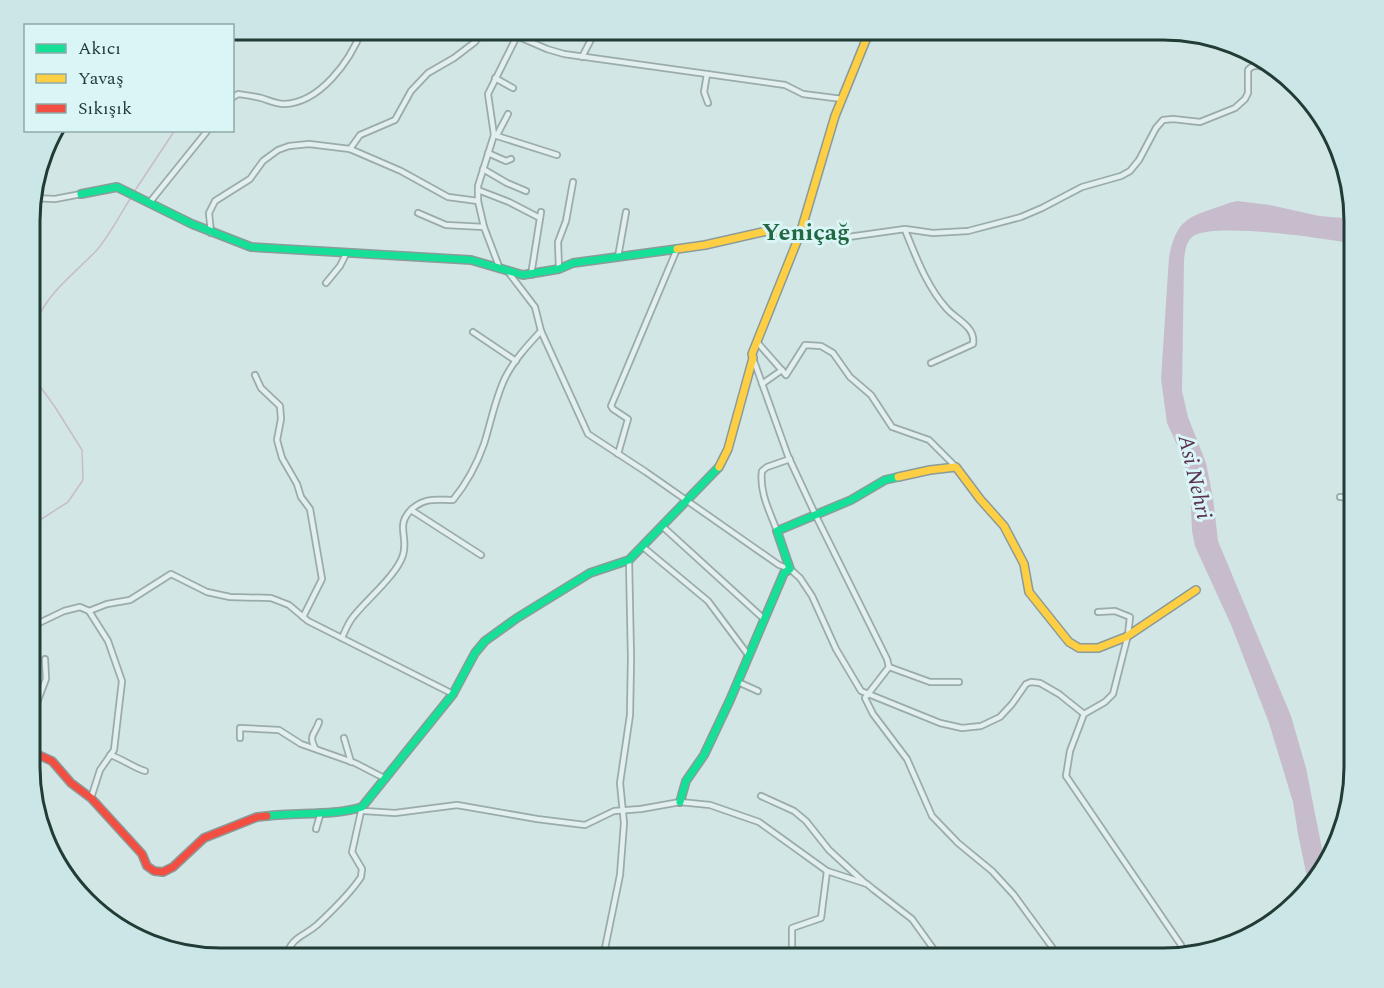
<svg xmlns="http://www.w3.org/2000/svg" width="1384" height="988" viewBox="0 0 1384 988" font-family="Spectral,serif">
<style>
.water{fill:#c7bccc}
.lines{fill:none;stroke-linecap:round;stroke-linejoin:round}
.stream{stroke:#c7bccc;stroke-width:1.5}
.street-casing{stroke:#9aacaa;stroke-width:8}
.fast-casing{stroke:#8a9b99;stroke-width:10}
.slow-casing{stroke:#8a9b99;stroke-width:10}
.jam-casing{stroke:#8a9b99;stroke-width:10}
.street{stroke:#e3eeee;stroke-width:4.5}
.fast{stroke:#16e098;stroke-width:7}
.slow{stroke:#ffcf43;stroke-width:7}
.jam{stroke:#f24e42;stroke-width:7}
.labels{text-anchor:middle;stroke-width:6;stroke-linejoin:round;paint-order:stroke}
.water-label{font-size:22px;font-style:italic;fill:#5a3152;stroke:#d9f5f5}
.quarter-label{font-size:24px;font-weight:bold;fill:#226743;stroke:#d9f5f5}
.rim{fill:none;stroke:#213b35;stroke-width:3}
</style>
<rect width="100%" height="100%" fill="#d2e6e5"/>
<path class="water" d="M1237,201l33,4 49,11 35,3v25c-31,-6 -134,-21 -159,-9 -9,5 -10,16 -11,25l-2,131 6,26 18,46 7,35 5,43 73,175 15,52 19,96 -11,19 -5,4 -11,-53 -5,-32 -24,-79 -37,-96 -37,-81 -3,-15 -2,-46 -7,-27 -16,-35 -6,-44 8,-122c6,-28 12,-38 40,-47 10,-3 18,-7 28,-9z"/>
<g class="lines">
<g class="stream">
<path d="M134,192l41,-62"/>
<path d="M32,334c10,-38 38,-56 64,-83 14,-16 24,-37 36,-55"/>
<path d="M32,525l36,-23 15,-22 -1,-30 -27,-43 -21,-29 -2,-9"/>
</g>
<g class="street-casing">
<g id="street">
<path d="M1134,30l2,4"/>
<path d="M517,36l30,13 17,5 221,31 18,9 39,5"/>
<path d="M582,57l14,-27"/>
<path d="M707,74l-3,18 4,11"/>
<path d="M495,78l18,10"/>
<path d="M232,98l6,-4c7,1 15,2 23,4 7,2 15,6 23,6 36,-1 66,-43 78,-74"/>
<path d="M494,135l63,20"/>
<path d="M497,135l11,-21"/>
<path d="M350,149l10,-14 35,-15 16,-29 17,-18 26,-15 21,-16 8,-12"/>
<path d="M488,153l18,8 5,-2"/>
<path d="M483,169l24,14 19,8"/>
<path d="M478,190l31,12 31,16"/>
<path d="M32,198l23,1 26,-5"/>
<path d="M150,202l58,-72"/>
<path d="M418,213l28,12 38,2"/>
<path d="M905,230c11,27 22,57 42,79 10,11 29,18 26,35l-42,19"/>
<path d="M211,233l-2,-20 6,-12 35,-22 13,-18 15,-11 11,-4 20,-2 41,5 51,22 47,26 30,4"/>
<path d="M800,234l34,5 71,-10 28,4 35,-2 53,-14 21,-9 40,-21 39,-11 9,-5 9,-11 17,-32 7,-8 10,-1 27,3 35,-14 10,-9 3,-6v-23c9,-10 22,1 34,3"/>
<path d="M618,257l8,-45"/>
<path d="M500,269l-16,-42 -6,-26v-15l16,-51 -6,-41 32,-64"/>
<path d="M559,269l-1,-27 8,-21 7,-39"/>
<path d="M509,273l26,34 6,24 47,103 58,38 133,93 11,4 10,9 12,18 24,53 25,42 79,32 22,5 19,-2 19,-9 12,-13 14,-20 5,-2 9,1 19,11 25,20"/>
<path d="M531,275l10,-63"/>
<path d="M326,283l14,-17 7,-14"/>
<path d="M473,332l43,29"/>
<path d="M757,342l29,33 19,-30 16,1 12,7 17,24 21,18 21,32 37,13 27,27"/>
<path d="M754,361l34,95 27,58 72,145 2,8 -24,31 8,16 34,45 25,57 26,27 34,28 22,24 46,63"/>
<path d="M255,375l6,13 19,18 1,13 -4,21 5,18 15,26 4,13 9,12 12,70 -19,38"/>
<path d="M762,384l20,-14"/>
<path d="M618,454l10,-35 -15,-10 -2,-3 66,-157"/>
<path d="M1340,497l14,1"/>
<path d="M411,510l70,45"/>
<path d="M662,526l102,93"/>
<path d="M777,531c-7,-19 -18,-39 -15,-60l5,-4 23,-8"/>
<path d="M643,547l65,54 41,55"/>
<path d="M89,611l18,-7 23,-4 41,-26 36,18 23,5 41,1 18,7 19,16 145,73"/>
<path d="M1098,612l17,-1 15,6 -2,18 -15,59 -8,8 -21,12 -14,37 -4,25 115,169 3,8"/>
<path d="M32,616l7,7 25,-12 16,-4 9,4 19,30 14,40 -8,69 -14,20 -9,28"/>
<path d="M342,638c3,-7 6,-15 11,-21 13,-17 44,-42 50,-62 6,-19 -9,-30 10,-47 13,-11 25,-8 40,-8 13,-16 24,-36 31,-56 7,-22 11,-45 21,-66 9,-18 23,-33 36,-47"/>
<path d="M889,667l41,15h29"/>
<path d="M738,682l20,9"/>
<path d="M32,716l14,-37 -1,-20"/>
<path d="M240,738v-10l39,2 22,14 54,19 31,16"/>
<path d="M344,738l7,24"/>
<path d="M315,748c-7,-14 0,-13 4,-26"/>
<path d="M110,755c13,4 22,12 35,16"/>
<path d="M761,796l33,15 12,10 23,29 36,33"/>
<path d="M361,809l3,2 31,2 62,-8 80,14 48,6 29,-14 27,-2 39,-7 30,3 49,17 68,49 40,13 6,5 39,30 28,39"/>
<path d="M316,829l5,-17"/>
<path d="M285,958c8,-23 17,-20 32,-33 15,-14 33,-31 44,-48l1,-8 -10,-17 10,-45"/>
<path d="M603,958l17,-83 4,-52 -4,-40 10,-68 1,-57 -2,-98"/>
<path d="M792,958v-30l29,-10 6,-47"/>
</g>
</g>
<g class="fast-casing">
<g id="fast">
<path d="M81,194l36,-7 75,37 59,23 220,13 52,15 36,-6 14,-6 104,-14"/>
<path d="M680,802l6,-21 18,-26 26,-55 54,-127 6,-4 -13,-38 74,-31 34,-20 13,-3"/>
<path d="M267,816c30,-4 67,0 95,-9l91,-113 22,-41 10,-12 32,-23 73,-45 39,-13 90,-93"/>
</g>
</g>
<g class="slow-casing">
<g id="slow">
<path d="M677,249l28,-4 62,-14 33,3"/>
<path d="M719,467l9,-18 25,-91 -1,-4 48,-120 35,-118 35,-86"/>
<path d="M898,477l32,-7 26,-3 24,32 24,27 20,38 5,28 40,50 10,6h19l28,-11 70,-47"/>
</g>
</g>
<g class="jam-casing">
<path id="jam" d="M32,752l20,9 19,22 20,15 51,56 5,12 7,5 9,1 10,-5 31,-29 53,-21 10,-1"/>
</g>
<use href="#street" class="street"/>
<use href="#fast" class="fast"/>
<use href="#slow" class="slow"/>
<use href="#jam" class="jam"/>
</g>
<g class="labels">
<g class="water-label">
<text transform="translate(1196 477) rotate(77)" y="8">Asi Nehri</text>
</g>
<g class="quarter-label">
<text x="806" y="240">Yeniçağ</text>
</g>
</g>
<path d="M0 0H1384V988H0ZM221 40H1163A181 181 0 0 1 1344 221V767A181 181 0 0 1 1163 948H221A181 181 0 0 1 40 767V221A181 181 0 0 1 221 40Z" fill="#cae6e6" fill-rule="evenodd"/>
<path class="rim" d="M221 40H1163A181 181 0 0 1 1344 221V767A181 181 0 0 1 1163 948H221A181 181 0 0 1 40 767V221A181 181 0 0 1 221 40Z"/>
<rect x="24" y="24" width="210" height="108" fill="#d9f5f5" stroke="#8faba8" stroke-width="1.5"/>
<rect x="36" y="44" width="30" height="9" fill="#16e098" stroke="#8faba8" stroke-width="1.5"/>
<text x="78" y="54" font-size="18" fill="#213b35">Akıcı</text>
<rect x="36" y="74" width="30" height="9" fill="#ffcf43" stroke="#8faba8" stroke-width="1.5"/>
<text x="78" y="84" font-size="18" fill="#213b35">Yavaş</text>
<rect x="36" y="104" width="30" height="9" fill="#f24e42" stroke="#8faba8" stroke-width="1.5"/>
<text x="78" y="114" font-size="18" fill="#213b35">Sıkışık</text>
</svg>
